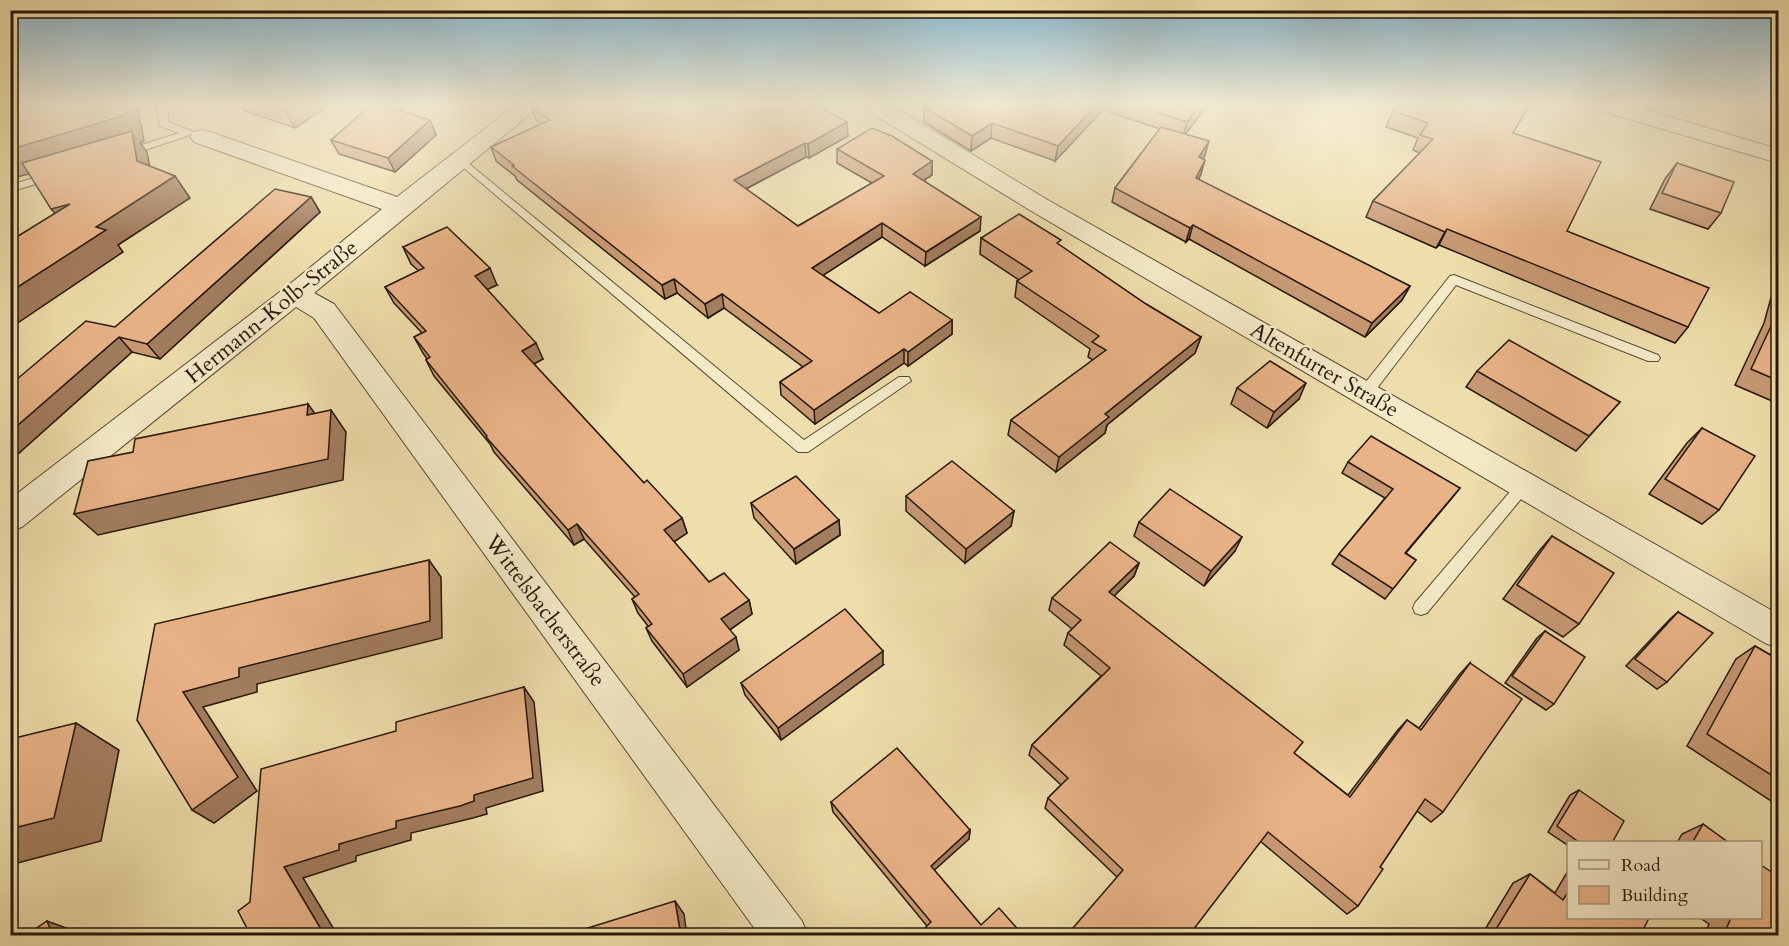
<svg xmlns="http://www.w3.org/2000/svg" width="1789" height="946" viewBox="0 0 1789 946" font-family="Cardo,serif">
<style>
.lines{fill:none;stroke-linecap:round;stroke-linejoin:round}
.lane-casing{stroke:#584a32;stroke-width:2}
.street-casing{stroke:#584a32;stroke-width:2}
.lane{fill:#f4eac8;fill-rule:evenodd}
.street{fill:#f4eac8;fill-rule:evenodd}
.wall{fill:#c89a74;stroke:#261809;stroke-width:1.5}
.shaded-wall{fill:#a27d5e;stroke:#261809;stroke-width:1.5}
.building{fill:#e8b387;stroke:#261809;stroke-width:1.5}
.labels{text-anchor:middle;stroke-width:5;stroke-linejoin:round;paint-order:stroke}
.street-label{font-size:22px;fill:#261809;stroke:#f4eac8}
</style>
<rect width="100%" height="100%" fill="#eedeab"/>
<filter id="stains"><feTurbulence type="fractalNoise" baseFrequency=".00333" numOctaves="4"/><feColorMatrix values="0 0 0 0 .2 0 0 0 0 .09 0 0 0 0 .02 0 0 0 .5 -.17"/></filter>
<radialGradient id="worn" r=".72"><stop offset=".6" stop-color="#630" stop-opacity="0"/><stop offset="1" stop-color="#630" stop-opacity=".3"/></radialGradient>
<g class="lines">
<g class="lane-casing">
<g id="lane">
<path d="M156,104h10l3,18 27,11 -66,22h-8v-4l57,-18 -19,-7z"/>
<path d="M462,158l342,282 95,-63h10l2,4 -103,71h-10l-340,-289 -2,-2z"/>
<path d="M51,173l4,1v4l-45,14v-7z"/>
<path d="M10,195l6,3v48l-6,4z"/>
<path d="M1454,275l204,80 2,3 -2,3h-10l-192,-76 -85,111h-10l-2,-4 2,-4 89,-112z"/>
<path d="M1525,478l5,2 3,4 -3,4 -103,125 -6,2 -6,-2 -2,-5 2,-5 105,-123z"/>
</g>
</g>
<g class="street-casing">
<g id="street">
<path d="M517,104h25l-228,189 20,11 468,617 6,15h-48l-446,-618 -18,-11 -274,220 -12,4v-32l275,-211 97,-79 -188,-67 -4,-5 4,-5 8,-2 8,2 187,65z"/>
<path d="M862,104h27l157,95 732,415v34l-13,-5 -737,-434 -163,-100z"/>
<path d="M1592,104h35l151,45v14l-183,-54z"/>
</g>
</g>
<use href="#lane" class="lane"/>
<use href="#street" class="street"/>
</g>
<g class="wall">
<path d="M240,104h91l-36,24 -50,-17z"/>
<path d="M927,104h282l-24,30 20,21 -2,4 -2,15 -3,6 212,106 -8,14 -37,37 -176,-98 -3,3 -74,-40 3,-14 45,-59 -57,-19 -48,51 -64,-23 -20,13 -47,-29v-15z"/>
<path d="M1779,105v16l-5,-1z"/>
<path d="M531,107l317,29 -39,22 -3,-1 -60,32 52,37 74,-43 -35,-20v-14l95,12v14l-8,5 56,51 -55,35 -43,-29 -59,38 56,38 73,7v14l-44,32 -4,-3 -89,61 -34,-29 -1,-13 23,-15 -79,-59 -16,10 -31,-25 -12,6 -148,-119 -2,-4 -19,-15 -5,-14 50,-23 -5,-4z"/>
<path d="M1393,111l120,22 54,98 121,96 -13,16 -236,-98 -3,3 -70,-31 7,-16 47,-48 -7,-3 5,-12 -32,-11z"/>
<path d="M430,120l6,15 -41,37 -56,-18 -8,-14z"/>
<path d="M1677,163l44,50 -13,16 -58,-20 15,-30z"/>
<path d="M311,197l9,15 -160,147 -28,-7 -122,109v-76l105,-58z"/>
<path d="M981,238l79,8 86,58 55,33 -6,16 -88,72 -2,8 -49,39 -48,-37 3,-15 82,-60 -5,-3 2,-8 -75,-52 2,-16 2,-1 -39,-26z"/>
<path d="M403,247l94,38 -10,4 56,70 -9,5 110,119 38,35 5,15 -13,9 35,40 40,18 3,14 -22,16 9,20 -52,37 -35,-46 -6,-13 2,-2 -10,-13 -6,-14 3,-2 -51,-58 -10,6 -80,-93 -4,-8 -56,-68 -8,-16 1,-1 -4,-6 -9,-16 8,-4 -28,-30 -9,-16 34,-16 -8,-7z"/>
<path d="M1779,269v135l-44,-19 29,-62z"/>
<path d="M1477,371l143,31 -44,49 -110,-64z"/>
<path d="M1237,388l62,11 -32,29 -36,-24z"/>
<path d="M1702,428l17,82 -17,14 -53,-30 38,-51z"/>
<path d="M1348,462l112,26 -54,65 10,7 -31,39 -53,-35 7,-10 46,-56 -43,-25z"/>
<path d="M906,496l108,15 -3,15 -46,37 -59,-52z"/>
<path d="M751,503l88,17 1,15 -44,29 -42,-46z"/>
<path d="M1139,522l96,29 -31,35 -70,-50z"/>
<path d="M1552,536l27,88 -16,13 -60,-38 36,-48z"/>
<path d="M1139,563l-5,13 -20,20 180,157 54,42 49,-64 10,-11 12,8 40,-53 11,-12 -27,149 -12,10 -14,-11 -37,56 -22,39 -11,8 -87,-73 -143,36 -72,-69 3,-10 13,-13 -32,-30 3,-10 69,-69 -37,-31 4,-12 4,-4 -23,-19 3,-12z"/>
<path d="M1678,612l-11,70 -10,7 -31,-23 44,-47z"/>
<path d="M1545,631l9,73 -8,6 -41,-27 32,-45z"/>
<path d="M1755,646l24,14v137l-8,4 -84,-55 49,-87z"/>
<path d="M883,665l-102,75 -36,-45 -4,-12z"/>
<path d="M1579,790l33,53h-43v3l-21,-14 22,-37z"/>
<path d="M831,802l139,28 -1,9 -35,31 47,55 -54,1 -94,-114z"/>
<path d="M1703,824l26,19h-52l5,-9z"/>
<path d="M1569,869v49l71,18h-159l32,-53 17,-9 25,19z"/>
<path d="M1700,918h61l18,18h-75l5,-12z"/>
</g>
<g class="shaded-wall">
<path d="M124,104h13l7,37 -4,2 7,9 6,31 -121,-10 -22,6v-32z"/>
<path d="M282,104h49l-36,24z"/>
<path d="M1097,104h7l-1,6 -48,51 3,-15z"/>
<path d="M1201,104h8l-26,33 4,-15z"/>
<path d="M430,120l6,15 -41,37 -7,-14z"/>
<path d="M847,122l1,14 -39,22 -1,-14z"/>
<path d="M992,123l-1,15 -20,13 1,-15z"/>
<path d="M1209,141l-4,14 -10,16 4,-14z"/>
<path d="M805,143l1,14 -70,37 -2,-14z"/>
<path d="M1205,160l-4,14 -9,18 4,-14z"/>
<path d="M932,161v14l-20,13 1,-14z"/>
<path d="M175,176l15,22 -72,47 5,7 -113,76v-36l86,-65z"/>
<path d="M311,197l9,15 -160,147 -13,-15z"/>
<path d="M70,204l-1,26 -18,-21z"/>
<path d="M981,217l-1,14 -55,35 1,-14z"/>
<path d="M882,223v14l-69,45 -1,-14z"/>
<path d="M1193,225l-4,14 -3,3 4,-14z"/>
<path d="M1447,229l-8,16 -3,3 9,-16z"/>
<path d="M490,268l7,17 -15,7 -7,-16z"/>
<path d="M674,279l3,14 -12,6 -3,-14z"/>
<path d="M1410,286l-8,14 -37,37 7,-14z"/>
<path d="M722,294l2,14 -16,10 -3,-14z"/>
<path d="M952,320v14l-44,32v-14z"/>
<path d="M119,337l13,15 -122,109v-29z"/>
<path d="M1201,337l-6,16 -88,72 -2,8 -49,39 3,-15 46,-43z"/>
<path d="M536,343l7,16 -15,8 -6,-16z"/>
<path d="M904,349v14l-89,61 -1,-14z"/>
<path d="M1306,383l-7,16 -32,29 7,-16z"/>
<path d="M308,404l16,22 -17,-11z"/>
<path d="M331,410l15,22 -3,48 -245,55 -24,-21z"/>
<path d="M1460,488l-8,10 -55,65 8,-10z"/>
<path d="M1014,511l-3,15 -46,37 1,-14z"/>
<path d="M682,518l5,15 -18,12 -5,-15z"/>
<path d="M839,520l1,15 -44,29 -2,-15z"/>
<path d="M577,524l7,15 -10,6 -6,-15z"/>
<path d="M1242,537l-7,14 -31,35 7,-15z"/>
<path d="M429,560l12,17 1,61 -185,46v8l-54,15 54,84 -43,32 -22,-13 -9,-118 56,-24z"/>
<path d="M1139,563l-5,13 -29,29 4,-13z"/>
<path d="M749,600l3,14 -27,19 -4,-14z"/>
<path d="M736,637l3,13 -52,37 -4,-13z"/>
<path d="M883,651v14l-102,75 -3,-12z"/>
<path d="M524,687l10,15 9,89 -57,17 1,6 -14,4 -62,15v7l-55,16v5l-53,17 35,58h-13l-41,-69 112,-46 78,-26z"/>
<path d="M76,723l43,27 -18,91 -91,24v-36z"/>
<path d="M970,830l-1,9 -39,35 1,-8z"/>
<path d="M675,901l9,13 3,22h-6z"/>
<path d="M47,921l41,15h-35z"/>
</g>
<g class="building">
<path d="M15,104h109l2,11 -114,34 -2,-2v-42z"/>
<path d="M372,104h8l50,16 -42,38 -57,-18z"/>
<path d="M537,104h277l33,18 -39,22 -3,-1 -71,37 64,46 86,-50 -47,-27 35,-21 20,8 40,25 -19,13 68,43 -55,35 -44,-29 -70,45 67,45 31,-21 42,28 -44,32 -4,-3 -90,61 -34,-28 32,-21 -90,-67 -17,10 -31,-25 -12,6 -150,-119 2,-1 -23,-18 59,-27 -19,-13z"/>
<path d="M927,104h170l-39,42 -66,-23 -20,13 -48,-29z"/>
<path d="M1132,104h69l-14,18z"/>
<path d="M1399,104h131l-17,29 88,29 -34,69 142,57 -21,39 -241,-98 -2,3 -72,-31 60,-62 -13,-4 8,-12 -35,-12z"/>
<path d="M1161,127l48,14 -10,16 6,3 -9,18 214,108 -38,37 -179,-98 -3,3 -75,-40z"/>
<path d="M132,131l5,30 38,15 -79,51 10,3 -96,62v-51l60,-37 -19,5 -29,-46z"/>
<path d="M1677,163l57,19 -13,31 -59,-20z"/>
<path d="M275,189l36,8 -164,147 -28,-7 -109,95v-47l76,-64 29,6z"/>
<path d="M1019,214l42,26 -4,3 89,61 55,33 -96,77 4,3 -50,40 -48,-37 95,-70 -14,-8 7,-6 -82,-55 15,-10 -51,-33z"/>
<path d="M447,227l43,41 -15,8 61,67 -14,8 122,132 3,-3 35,38 -18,12 45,52 15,-9 25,27 -28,19 15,18 -53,37 -37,-46 6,-4 -20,-25 7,-5 -62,-70 -9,6 -82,-93 1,-1 -61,-76 4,-3 -16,-20 12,-6 -41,-44 39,-19 -21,-21z"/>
<path d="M1779,309v72l-28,-12z"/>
<path d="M1509,340l111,62 -31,34 -112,-65z"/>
<path d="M1270,361l36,22 -32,29 -37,-24z"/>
<path d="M308,404l-1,11 24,-5 -3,49 -254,55 14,-53 45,-9 2,-13z"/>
<path d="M1702,428l53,28 -36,54 -54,-31z"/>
<path d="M1371,436l89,52 -55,65 11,7 -23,29 -54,-35 54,-65 -45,-27z"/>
<path d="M952,461l62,50 -48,38 -60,-53z"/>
<path d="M796,476l43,44 -45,29 -43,-46z"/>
<path d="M1170,489l72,48 -31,34 -72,-49z"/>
<path d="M1552,536l62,37 -35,51 -62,-39z"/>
<path d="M1110,542l29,21 -30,29 194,150 -9,11 56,44 57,-77 14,10 49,-67 52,36 -79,113 -18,-13 -45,68 3,2 -25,37 -90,-74 -75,98 6,6h-133l57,-66 -75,-72 20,-20 -36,-33 78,-77 -42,-35 13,-13 -29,-22z"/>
<path d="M429,560l1,61 -191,47v9l-56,15 55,85 -46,33 -55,-90 18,-96z"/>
<path d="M845,609l38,42 -105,77 -37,-45z"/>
<path d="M1678,612l35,21 -46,49 -32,-23z"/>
<path d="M1545,631l40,26 -31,47 -42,-28z"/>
<path d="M1755,646l24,14v120l-72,-46z"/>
<path d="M524,687l9,91 -59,17v6l-14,5 -64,15v7l-57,16v6l-55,17 41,69h-74l-13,-25 12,-9 11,-133 135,-38v-9z"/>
<path d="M76,723l-22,95 -44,11v-94l9,2z"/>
<path d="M897,748l73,82 -39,36 50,59 18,-17 25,28h-107l14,-14 -100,-120z"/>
<path d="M1579,790l45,31 -12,22h-32l-23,-17z"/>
<path d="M1703,824l26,19h-37z"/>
<path d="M1761,865l18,12v59h-56l8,-18h30z"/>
<path d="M1530,874l33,26 6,-10v28h80l-9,18h-29l-1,-1v1h-115l-2,-2z"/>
<path d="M675,901l6,35h-119z"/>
<path d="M47,921l6,15h-28z"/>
</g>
<linearGradient id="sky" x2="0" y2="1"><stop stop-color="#88b7cf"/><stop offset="0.44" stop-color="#f7f0d9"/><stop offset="1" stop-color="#f7f0d9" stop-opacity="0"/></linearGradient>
<rect width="1789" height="237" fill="url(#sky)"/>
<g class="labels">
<g class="street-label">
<text transform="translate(271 311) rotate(-39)" y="8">Hermann-Kolb-Straße</text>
<text transform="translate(1325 369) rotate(30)" y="8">Altenfurter Straße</text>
<text transform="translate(546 610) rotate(53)" y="8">Wittelsbacherstraße</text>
</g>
</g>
<rect width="1789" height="946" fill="none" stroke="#eedeab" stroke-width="36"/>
<rect x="12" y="12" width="1765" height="922" fill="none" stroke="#261809" stroke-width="3"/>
<rect x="18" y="18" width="1753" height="910" fill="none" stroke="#261809" stroke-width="1.5"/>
<rect x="1567" y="841" width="195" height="78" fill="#f4eac8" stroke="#a2967c" stroke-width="1.5"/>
<rect x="1579" y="860" width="30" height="9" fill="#f4eac8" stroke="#a2967c" stroke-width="1.5"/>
<text x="1621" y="871" font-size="18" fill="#261809">Road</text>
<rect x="1579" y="886" width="30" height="18" fill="#e8b387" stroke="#a2967c" stroke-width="1.5"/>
<text x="1621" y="901" font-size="18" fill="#261809">Building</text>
<rect width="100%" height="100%" filter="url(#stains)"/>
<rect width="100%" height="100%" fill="url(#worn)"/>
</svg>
